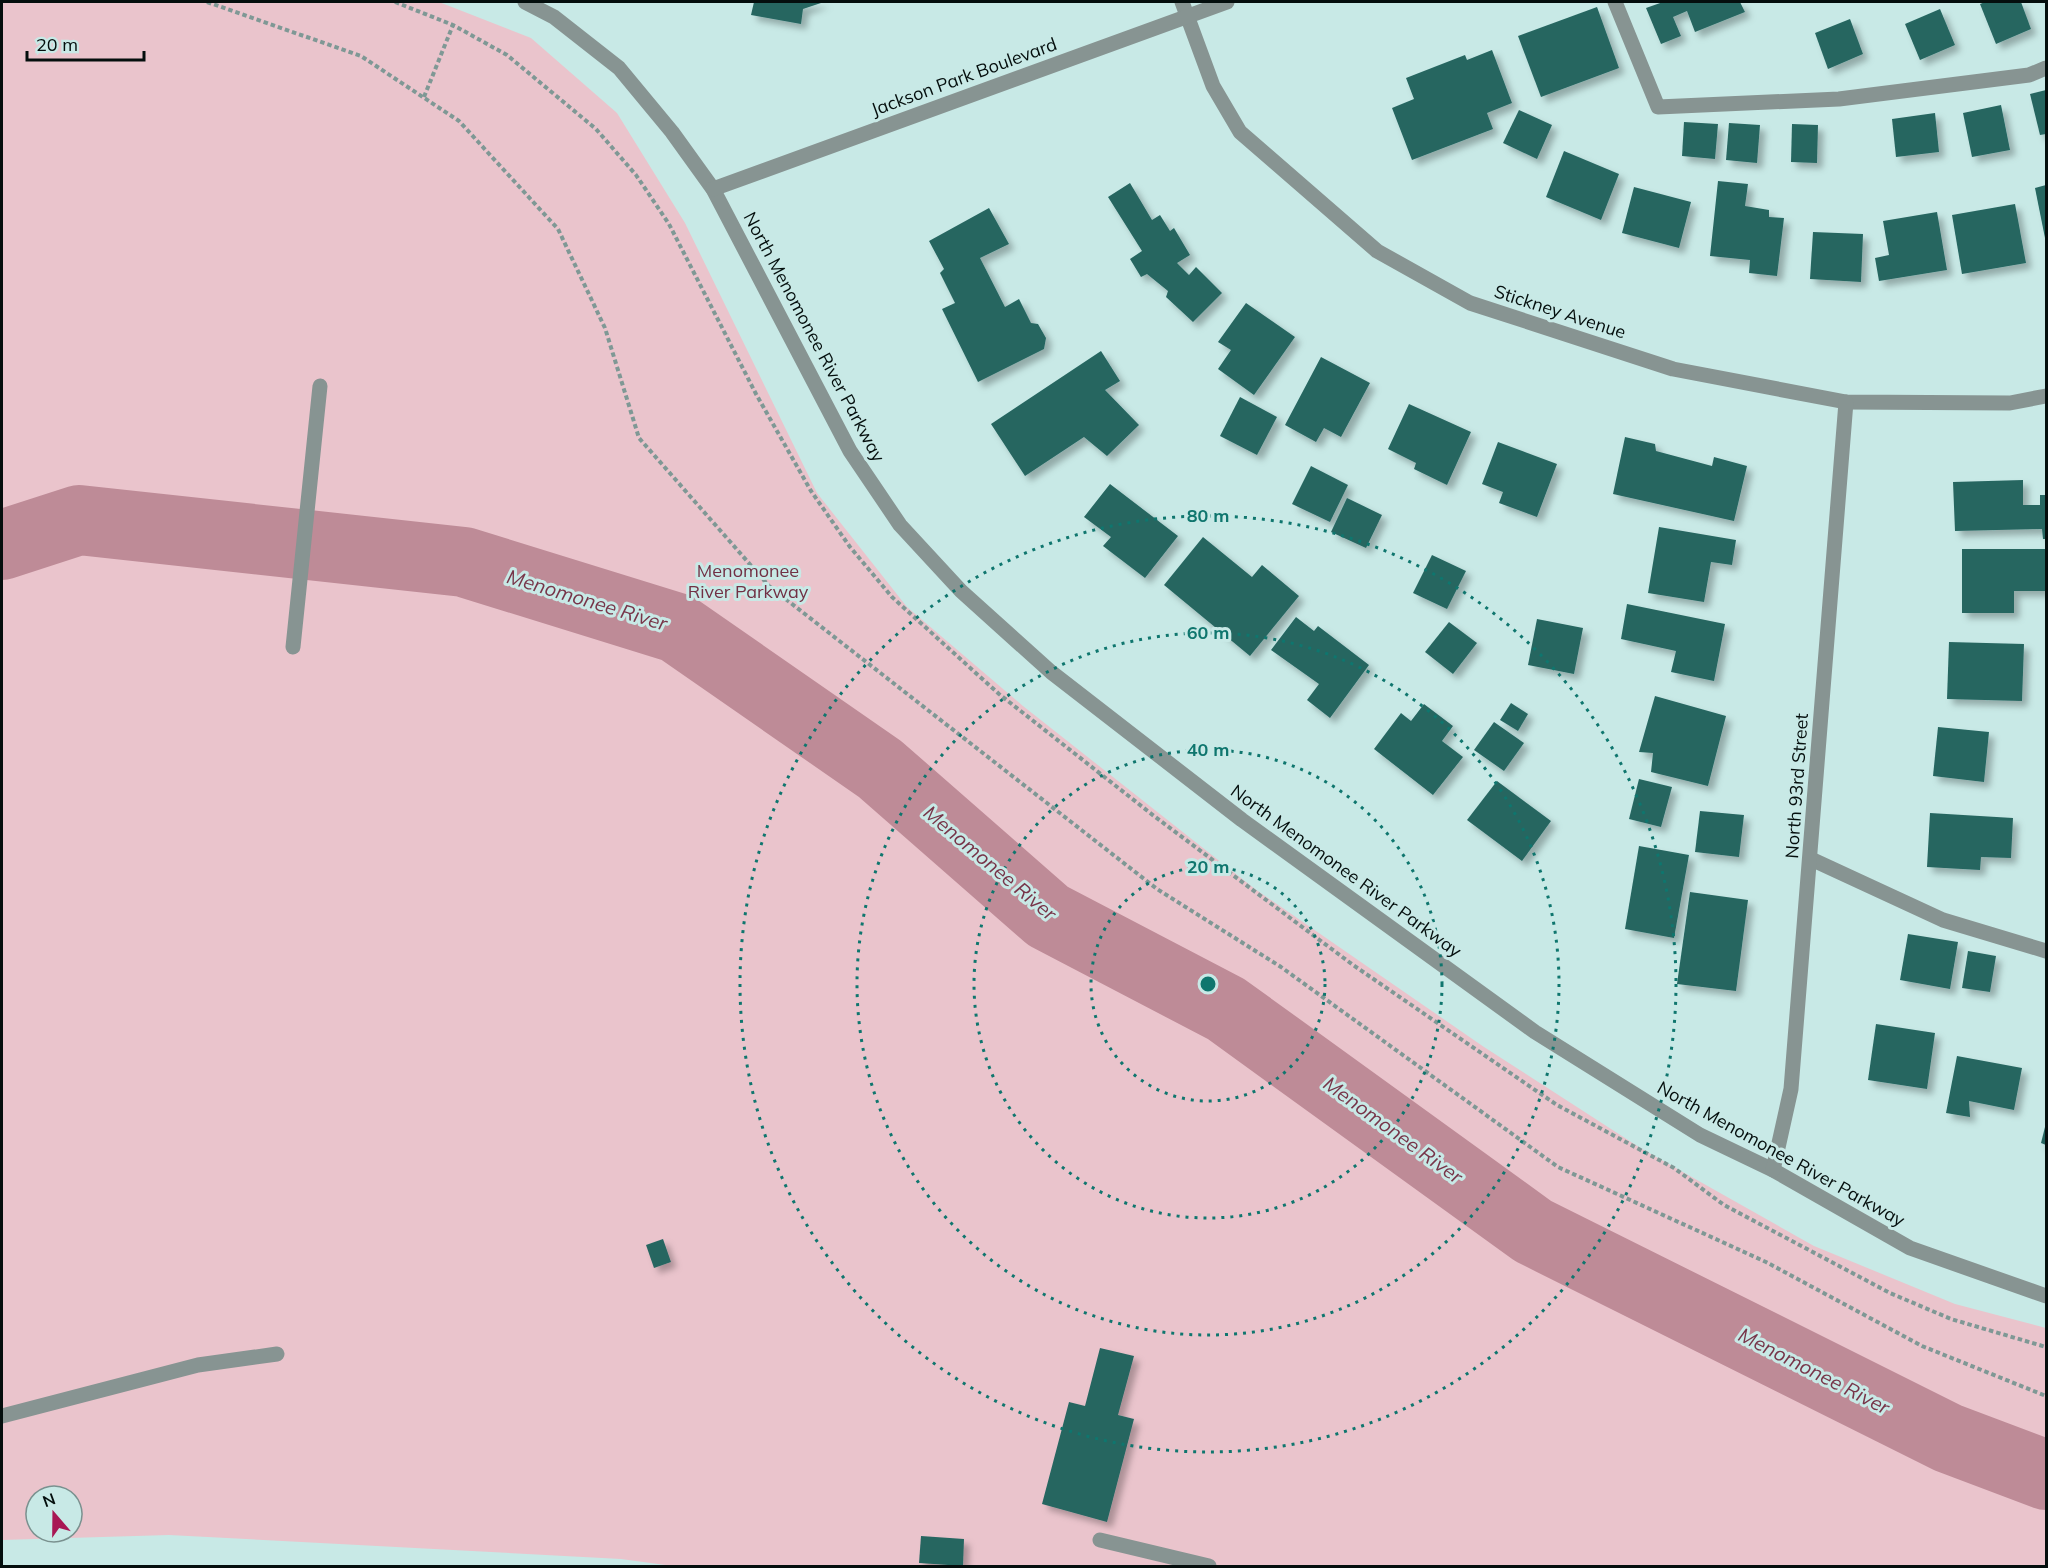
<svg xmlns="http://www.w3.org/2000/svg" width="2048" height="1568" viewBox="0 0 2048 1568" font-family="Mulish,sans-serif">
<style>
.green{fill:#eac4cc;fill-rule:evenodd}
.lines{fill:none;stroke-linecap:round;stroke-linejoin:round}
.river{stroke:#be8b97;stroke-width:70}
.building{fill:#266661;filter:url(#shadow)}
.path{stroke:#7f9895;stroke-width:4;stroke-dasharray:4.5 3;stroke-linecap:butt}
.minor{stroke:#879492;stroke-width:15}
.ring{fill:none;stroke:#0f766e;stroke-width:3;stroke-dasharray:3 6}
.labels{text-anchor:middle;stroke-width:6;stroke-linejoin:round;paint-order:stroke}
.street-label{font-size:18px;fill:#040e0d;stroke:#c8e9e6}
.park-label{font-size:18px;fill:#713044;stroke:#c8e9e6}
.water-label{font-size:20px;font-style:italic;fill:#773549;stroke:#c8e9e6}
.centre{fill:#0f766e;stroke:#c8e9e6;stroke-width:3}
.ring-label{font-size:18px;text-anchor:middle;font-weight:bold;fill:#0f766e;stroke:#c8e9e6;stroke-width:6;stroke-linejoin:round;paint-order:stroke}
</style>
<defs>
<filter id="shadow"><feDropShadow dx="5.5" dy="5.5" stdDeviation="3" flood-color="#0004"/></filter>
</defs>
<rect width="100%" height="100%" fill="#c8e9e6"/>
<path class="green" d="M2,2h437l92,36 86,75 68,110 132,270 90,114 116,99 232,183 229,158 158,102 172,97 141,58 91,24v238h-1373l-52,-7 -452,-24 -167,5zM36,1496h36v36h-36z"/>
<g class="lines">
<path class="river" d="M2,545l77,-25 385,42 213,66 203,141 168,147 178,93 307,222 415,207 98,37"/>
</g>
<g class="building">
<path d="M754,2h70l-21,7 -2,15 -50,-9z"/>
<path d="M1663,2h77l5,10 -50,20 -8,-21 -14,6 8,19 -20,8 -15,-36z"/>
<path d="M1985,2h36l10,27 -35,15 -16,-40z"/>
<path d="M1597,7l22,61 -78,29 -23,-61z"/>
<path d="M1940,9l15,36 -35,15 -15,-36z"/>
<path d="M1850,19l13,35 -35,15 -13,-36z"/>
<path d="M1492,50l20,53 -25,10 6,16 -81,31 -20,-52 22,-9 -8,-21 59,-23 2,5z"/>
<path d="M2046,90v44l-6,1 -10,-41z"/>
<path d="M2001,105l9,45 -38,7 -9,-44z"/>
<path d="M1519,110l33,15 -15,34 -34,-16z"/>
<path d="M1935,113l4,39 -43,5 -4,-38z"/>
<path d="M1684,122l34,2 -3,35 -33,-3z"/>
<path d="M1729,123l31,2 -3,38 -31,-3z"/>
<path d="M1792,124l26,1 -1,38 -26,-1z"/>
<path d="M1564,151l55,23 -18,46 -55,-23z"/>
<path d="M1718,181l30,3 -3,22 24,4v7l15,1 -7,58 -28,-3 1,-13 -40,-4z"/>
<path d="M1130,183l22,37 8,-5 10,16 4,-3 16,27 -13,8 12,12 7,-8 26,26 -29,29 -27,-25 2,-6 -21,-17 -6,3 -11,-18 12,-8 -34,-54z"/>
<path d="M2046,185v53h-1l-10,-50z"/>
<path d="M1634,187l57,15 -12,46 -57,-15z"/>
<path d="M2015,204l11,59 -64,11 -10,-59z"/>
<path d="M989,208l20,36 -29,14 25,49 14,-8 12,24 7,1 8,14 -2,11 -66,33 -36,-73 13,-6 -15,-30 4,-4 -15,-28z"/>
<path d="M1937,212l10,58 -68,11 -4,-23 14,-3 -6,-34z"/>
<path d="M1813,232l50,2 -2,48 -51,-3z"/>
<path d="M1246,303l49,34 -41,58 -36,-26 13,-19 -13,-8z"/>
<path d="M1101,351l19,30 -15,9 34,35 -32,31 -23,-19 -59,39 -34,-52z"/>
<path d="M1321,357l49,26 -29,54 -17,-9 -8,14 -31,-17z"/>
<path d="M1240,397l37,20 -20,38 -37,-19z"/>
<path d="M1409,404l62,28 -24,53 -33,-16 2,-6 -28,-14z"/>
<path d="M1625,437l30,7 1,7 56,15 2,-9 33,9 -13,55 -121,-27z"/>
<path d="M1498,442l59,22 -20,53 -38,-14 4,-11 -21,-8z"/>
<path d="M1311,466l37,19 -18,37 -38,-18z"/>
<path d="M2023,480v25h17v-10h6v44h-3l-1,-10 -87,2 -2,-49z"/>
<path d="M1110,484l68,52 -33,42 -42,-32 8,-9 -27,-20z"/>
<path d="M1347,498l35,17 -16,33 -35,-16z"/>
<path d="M1659,527l77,13 -4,25 -21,-3 -7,40 -56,-9z"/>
<path d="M1203,537l49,40 10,-12 37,31 -49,60 -86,-71z"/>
<path d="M1962,549h84v42h-32v22h-52z"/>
<path d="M1432,555l34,16 -19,38 -34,-16z"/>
<path d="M1627,604l98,20 -11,57 -43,-9 5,-21 -55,-12z"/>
<path d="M1296,617l18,14 4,-5 51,39 -39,53 -23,-18 12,-16 -48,-34z"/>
<path d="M1537,619l46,9 -9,46 -46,-9z"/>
<path d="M1449,622l28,21 -24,31 -28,-22z"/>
<path d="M1949,642l75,2 -2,57 -75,-2z"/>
<path d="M1655,696l71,20 -18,70 -57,-14 2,-19 -14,-1z"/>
<path d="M1511,703l17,11 -10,17 -18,-11z"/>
<path d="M1424,704l29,22 -11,15 21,16 -30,38 -59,-46 27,-36 10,8z"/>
<path d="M1494,722l30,21 -20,28 -30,-21z"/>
<path d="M1938,727l51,5 -5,50 -51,-6z"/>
<path d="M1639,779l33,8 -11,40 -32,-8z"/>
<path d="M1497,781l54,40 -29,40 -55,-41z"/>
<path d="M1700,811l44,4 -5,42 -44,-5z"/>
<path d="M1930,813l83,5 -2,40 -30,-1 -1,13 -53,-3z"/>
<path d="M1639,846l50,9 -15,83 -49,-9z"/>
<path d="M1690,892l58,8 -12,91 -59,-7z"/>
<path d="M1908,934l50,8 -8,47 -50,-9z"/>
<path d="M1968,951l28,5 -6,36 -28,-4z"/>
<path d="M1876,1024l59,9 -8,56 -59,-9z"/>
<path d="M1957,1056l65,12 -8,42 -45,-9 1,16 -24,-4z"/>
<path d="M2046,1123v22l-5,-2z"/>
<path d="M663,1239l8,23 -17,6 -8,-23z"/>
<path d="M1100,1348l34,8 -16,59 16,4 -27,103 -65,-18 27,-102 16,4z"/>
<path d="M921,1536l43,3 -1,27 -44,-3z"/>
</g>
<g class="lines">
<g class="path">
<path d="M207,2l154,54 98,65 99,108 47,99 34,110 130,148 388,303 124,78 277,200 208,95 156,84 124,50"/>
<path d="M395,2l58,23 54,30 89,74 40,46 33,49 87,170 55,97 39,56 42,50 107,97 155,122 199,149 204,140 117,63 50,37 166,88 61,26 95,28"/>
<path d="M424,97l29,-72"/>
</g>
<g class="minor">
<path d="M525,2l29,15 65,51 53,64 41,57 137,262 50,74 61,66 90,81 191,148 293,212 165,103 73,35 137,78 136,48"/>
<path d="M1182,2l31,84 27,46 137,119 93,52 203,66 173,33 164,1 36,-7"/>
<path d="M1615,2l43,105 181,-8 190,-24 17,-7"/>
<path d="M713,189l514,-187"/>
<path d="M293,647l27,-261"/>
<path d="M1811,859l132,61 103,31"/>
<path d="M1773,1170l18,-81 55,-687"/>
<path d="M2,1416l196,-51 79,-11"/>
<path d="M1100,1540l109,26"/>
</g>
</g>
<g class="ring">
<circle cx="1208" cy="984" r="117"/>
<circle cx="1208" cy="984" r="234"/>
<circle cx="1208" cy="984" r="351"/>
<circle cx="1208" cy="984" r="468"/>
</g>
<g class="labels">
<g class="street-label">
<text transform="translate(964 77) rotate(-20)" y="6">Jackson Park Boulevard</text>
<text transform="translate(1560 312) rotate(18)" y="6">Stickney Avenue</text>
<text transform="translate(814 337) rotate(62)" y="6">North Menomonee River Parkway</text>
<text transform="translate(1797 786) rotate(-86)" y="6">North 93rd Street</text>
<text transform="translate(1346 871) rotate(36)" y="6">North Menomonee River Parkway</text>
<text transform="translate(1781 1154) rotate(29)" y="6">North Menomonee River Parkway</text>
</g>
<g class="park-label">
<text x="748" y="577">Menomonee<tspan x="748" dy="21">River Parkway</tspan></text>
</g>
<g class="water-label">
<text transform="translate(587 600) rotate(17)" y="7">Menomonee River</text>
<text transform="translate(990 863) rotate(40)" y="7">Menomonee River</text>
<text transform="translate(1393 1130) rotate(36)" y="7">Menomonee River</text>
<text transform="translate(1814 1371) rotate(27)" y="7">Menomonee River</text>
</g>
</g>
<circle cx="1208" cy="984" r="9" class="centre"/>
<g class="ring-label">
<text x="1208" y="522">80 m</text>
<text x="1208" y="639">60 m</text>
<text x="1208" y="756">40 m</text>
<text x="1208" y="873">20 m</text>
</g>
<rect width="2048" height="1568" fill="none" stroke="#040e0d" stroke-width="6"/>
<g transform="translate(54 1514) rotate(340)"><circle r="28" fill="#c8e9e6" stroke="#7a918f" stroke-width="1.5"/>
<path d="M0-4.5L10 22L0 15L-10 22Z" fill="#a81754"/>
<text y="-9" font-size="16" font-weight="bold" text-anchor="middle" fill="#040e0d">N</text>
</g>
<path d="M27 51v9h117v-9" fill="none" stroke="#040e0d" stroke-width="3"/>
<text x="36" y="51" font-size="18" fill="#040e0d" stroke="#c8e9e6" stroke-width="4.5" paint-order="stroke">20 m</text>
</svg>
